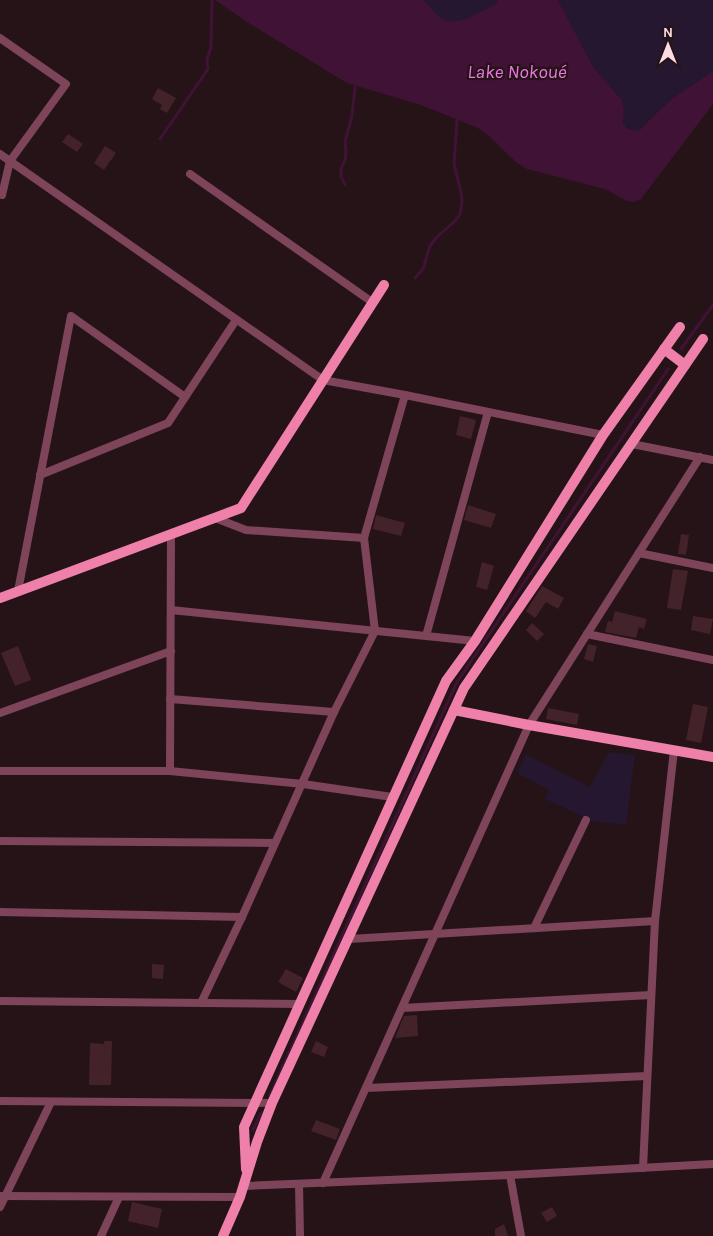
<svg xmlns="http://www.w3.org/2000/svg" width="713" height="1236" viewBox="0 0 713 1236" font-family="Karla,sans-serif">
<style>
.green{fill:#24172f}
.water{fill:#401235}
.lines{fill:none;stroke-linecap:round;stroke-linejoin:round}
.stream{stroke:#401235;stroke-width:3}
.building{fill:#442229}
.street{stroke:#7e445a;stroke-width:8}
.secondary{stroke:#ee80aa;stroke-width:10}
.labels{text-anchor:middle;stroke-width:4.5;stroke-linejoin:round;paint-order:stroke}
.water-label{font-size:19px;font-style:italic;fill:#ec78e6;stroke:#261317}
</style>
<rect width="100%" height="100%" fill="#261317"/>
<g class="green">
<path d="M423,0h75c-2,7 -10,7 -16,11 -12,6 -29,16 -42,6 -6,-5 -11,-12 -17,-17z"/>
<path d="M558,0h155v71l-40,27 -23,20 -10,12c-7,0 -12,0 -17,-6l1,-15 -2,-9 -29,-33z"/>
<path d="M609,752l26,3 -9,70 -33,-4 -48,-22 4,-9 -32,-17 9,-19 64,33z"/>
</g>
<path class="water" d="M215,0h208c6,5 11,12 17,17 13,10 30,0 42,-6 6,-4 14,-5 16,-11h60l35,67 29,33 2,9 -1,15c5,6 10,7 17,6l10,-11 23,-21 40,-27v33l-72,95 -7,3 -7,-1 -22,-12 -78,-20 -11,-7 -28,-27 -10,-7 -57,-23 -74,-22 -100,-61z"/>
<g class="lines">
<g class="stream">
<path d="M160,139l48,-70 -1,-9 4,-13 1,-47"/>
<path d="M345,185l-4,-9v-7l4,-9 1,-9 -1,-9 7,-26 3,-29"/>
<path d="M415,278l8,-9 7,-23 6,-8 20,-18 4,-6 2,-11 -1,-11 -7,-28 3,-44"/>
<path d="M681,349l32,-44"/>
<path d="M270,1095l187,-413 211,-313"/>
<path d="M253,1130l8,-17"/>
</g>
</g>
<g class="building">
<path d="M158,88l18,10 -9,15 -7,-4 2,-4 -10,-6z"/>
<path d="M68,134l15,10 -6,8 -15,-10z"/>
<path d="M105,146l11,7 -12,17 -10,-7z"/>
<path d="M460,416l16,4 -5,19 -15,-4z"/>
<path d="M468,505l28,9 -5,14 -27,-8z"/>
<path d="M376,515l29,8 -4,13 -28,-7z"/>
<path d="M681,534l8,1 -3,20 -8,-1z"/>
<path d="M482,562l12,4 -7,24 -11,-3z"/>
<path d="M673,569l15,2 -7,39 -14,-2z"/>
<path d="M542,586l22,12 -6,11 -12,-7 -11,16 -9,-7z"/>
<path d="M615,611l32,8 -3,10 -5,-2 -3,11 -31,-6 3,-11 4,1z"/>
<path d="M693,616l20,3 -3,15 -19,-4z"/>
<path d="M532,623l12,11 -7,7 -11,-11z"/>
<path d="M588,644l9,2 -4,16 -9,-3z"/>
<path d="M18,646l13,34 -16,6 -14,-33z"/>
<path d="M693,704l15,3 -7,36 -15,-3z"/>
<path d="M548,708l31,6 -2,11 -31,-6z"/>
<path d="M152,964l12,1 -1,14 -11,-1z"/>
<path d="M286,969l17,9 -7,14 -18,-10z"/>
<path d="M417,1015l1,21 -23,2 9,-22z"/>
<path d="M104,1041h8l-1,44h-22l1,-42 14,1z"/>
<path d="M316,1041l12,6 -4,10 -13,-5z"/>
<path d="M316,1120l24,9 -4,11 -25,-9z"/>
<path d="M132,1202l30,7 -4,19 -30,-7z"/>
<path d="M552,1207l5,9 -10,6 -6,-9z"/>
<path d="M504,1224l4,12h-13v-7z"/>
</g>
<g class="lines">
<g class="street">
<path d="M0,38l66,46 -56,77 -8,34"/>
<path d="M0,154l323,226 82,15 198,40"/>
<path d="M190,174l182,128"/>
<path d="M632,444l81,16"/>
<path d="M40,475l128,-52 68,-103"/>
<path d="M215,518l31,12 118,8"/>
<path d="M639,553l74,15"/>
<path d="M18,591l53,-275 114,81"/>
<path d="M171,610l304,31"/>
<path d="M587,634l126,26"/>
<path d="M426,636l62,-224"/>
<path d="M170,699l164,13"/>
<path d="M0,713l171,-62"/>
<path d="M0,771h170l133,13 89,13"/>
<path d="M170,771l1,-236"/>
<path d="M0,841l275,2"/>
<path d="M0,912l242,5"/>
<path d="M534,928l52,-108"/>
<path d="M349,939l306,-18"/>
<path d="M0,1001l299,3"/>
<path d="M201,1003l41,-86 92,-205 41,-81 -11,-93 41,-143"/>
<path d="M402,1008l249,-13"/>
<path d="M366,1088l281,-12"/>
<path d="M0,1101l272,2"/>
<path d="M643,1168l12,-247 19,-171"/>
<path d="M510,1175l11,61"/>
<path d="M323,1183l206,-458 171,-268"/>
<path d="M299,1184l1,52"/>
<path d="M244,1186l266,-11 203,-11"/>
<path d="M0,1196l240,1"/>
<path d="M0,1207l51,-105"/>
<path d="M101,1236l18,-39"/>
</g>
<g class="secondary">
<path d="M664,349l21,16"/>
<path d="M0,598l241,-90 143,-223"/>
<path d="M454,710l75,15 184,32"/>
<path d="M246,1169l-2,-42 202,-446 29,-40 128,-206 77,-108"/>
<path d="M223,1236l17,-39 17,-55 15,-39 192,-415 239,-349"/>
</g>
</g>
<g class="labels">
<g class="water-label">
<text x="517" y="78">Lake Nokoué</text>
</g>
</g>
<g transform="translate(668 45)" stroke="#261317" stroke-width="4" paint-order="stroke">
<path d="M0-4L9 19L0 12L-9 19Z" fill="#fadce5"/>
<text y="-8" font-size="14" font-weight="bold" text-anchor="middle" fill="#fadce5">N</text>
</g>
</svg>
